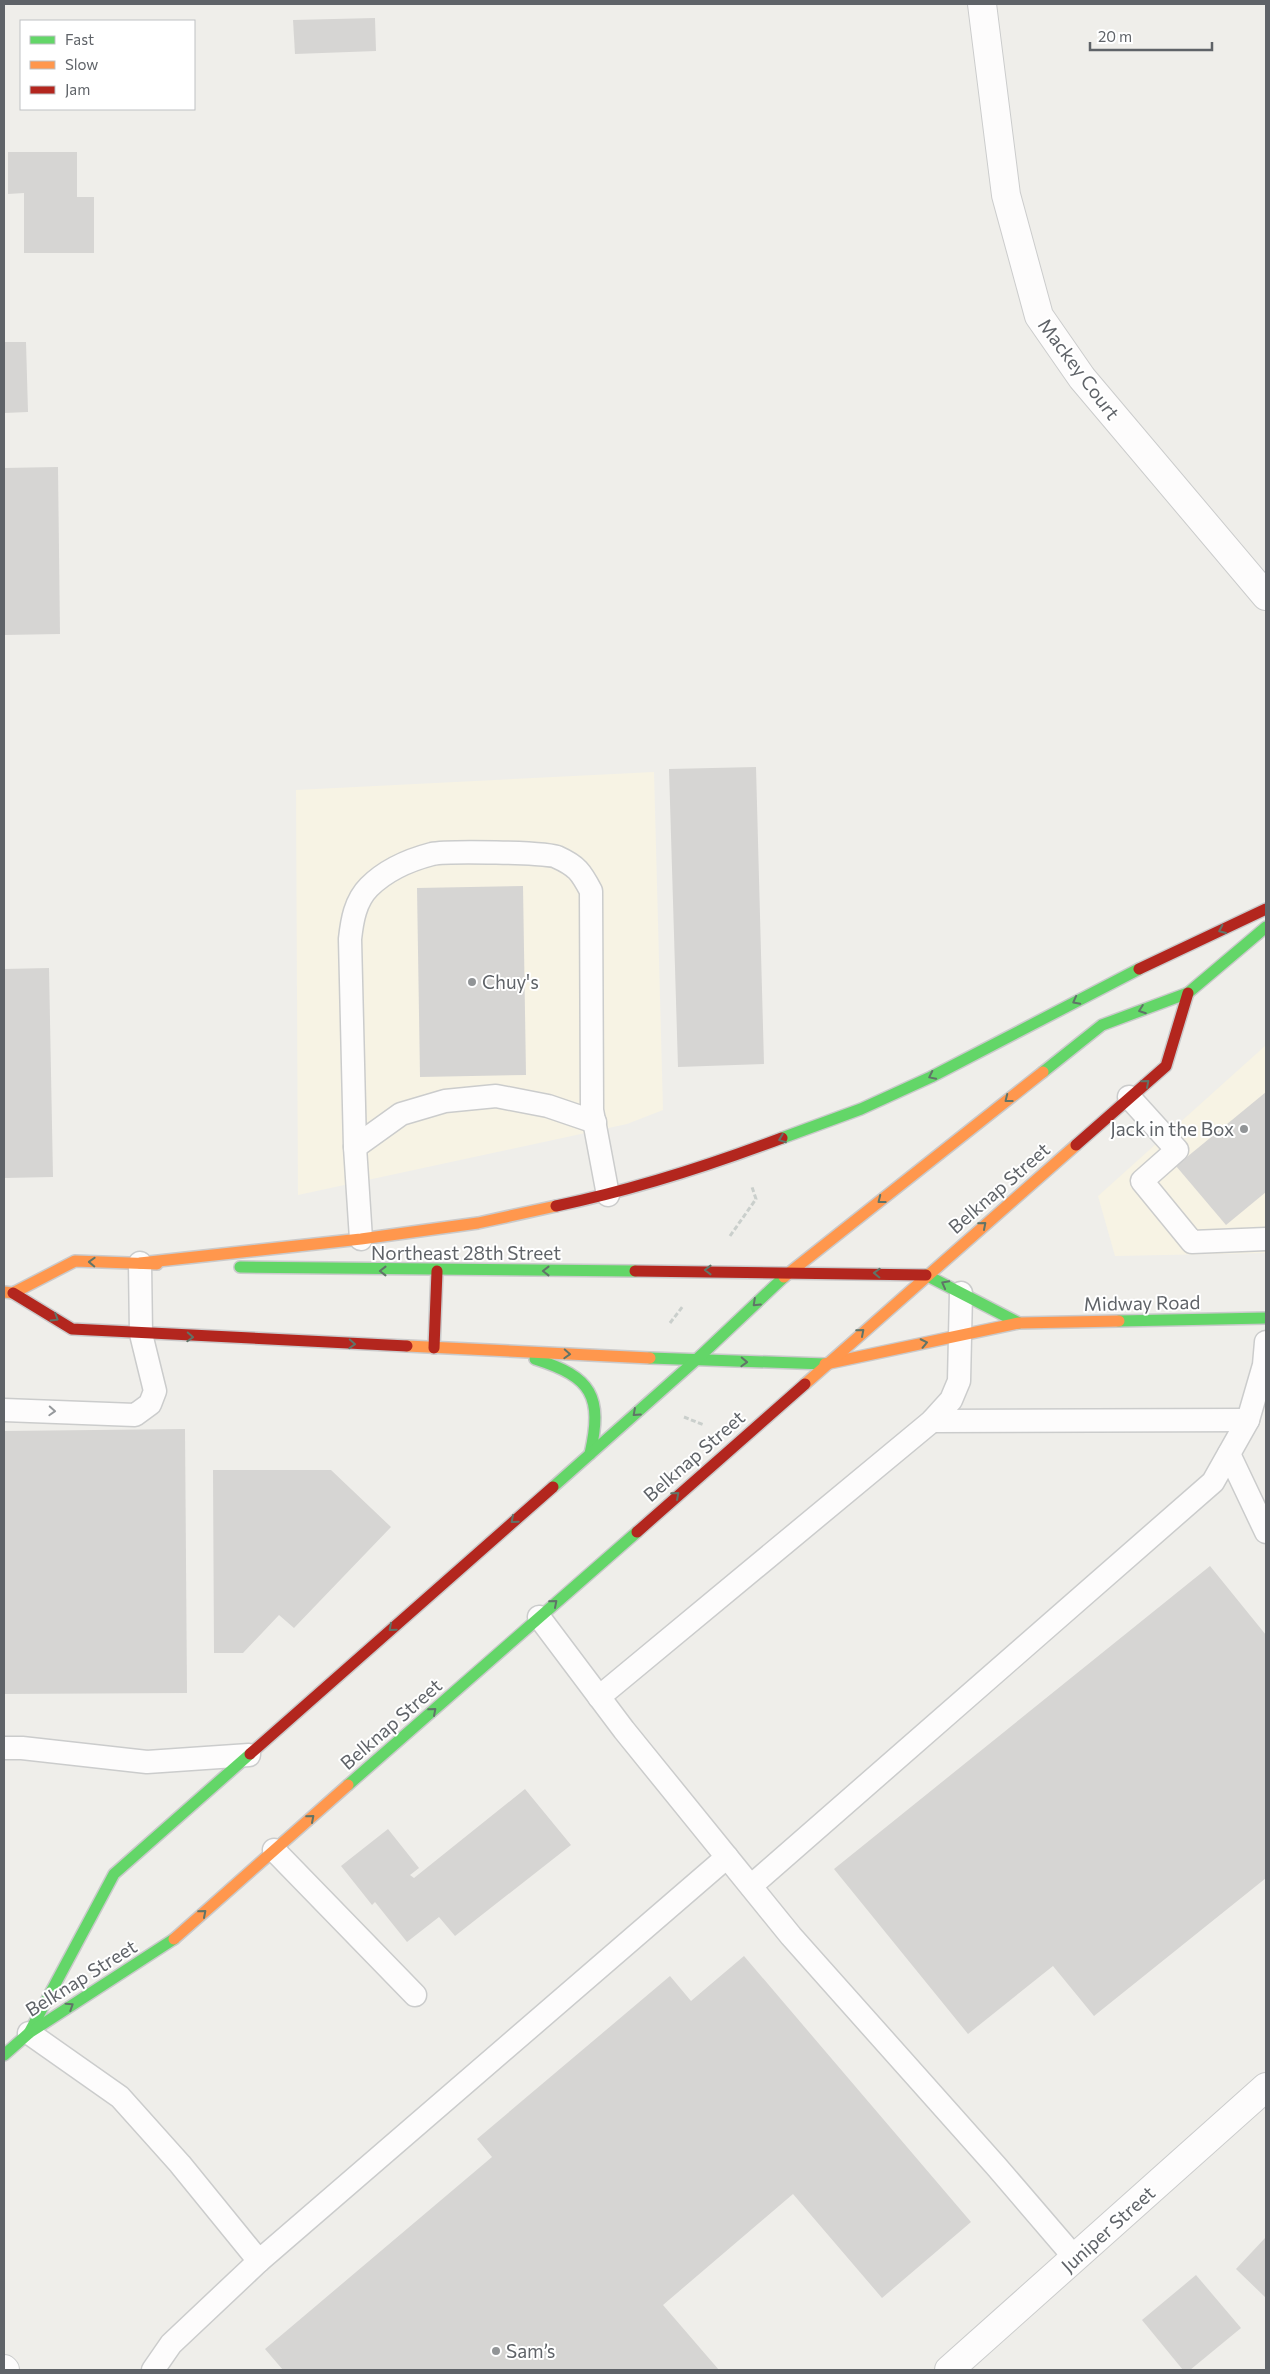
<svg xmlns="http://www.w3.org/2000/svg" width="1270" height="2374" viewBox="0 0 1270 2374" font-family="Commissioner,sans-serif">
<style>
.commercial{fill:#f7f3e4}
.building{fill:#d6d5d3}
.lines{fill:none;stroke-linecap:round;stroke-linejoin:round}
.lane-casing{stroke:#cbcccc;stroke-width:25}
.street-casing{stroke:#cbcccc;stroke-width:30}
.fast-casing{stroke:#cacacb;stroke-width:14}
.slow-casing{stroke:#cacacb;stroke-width:14}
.jam-casing{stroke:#cacacb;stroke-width:14}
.path{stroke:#cacfcc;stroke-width:3;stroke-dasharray:5 2.5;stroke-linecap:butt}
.lane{stroke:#fdfcfc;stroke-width:22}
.street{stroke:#fdfcfc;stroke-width:28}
.fast{stroke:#63d668;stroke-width:11}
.slow{stroke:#ff974d;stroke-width:11}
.jam{stroke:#b3261e;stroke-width:11}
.oneway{stroke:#607468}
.oneway2{stroke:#96999c}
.poi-dot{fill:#919496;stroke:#fff;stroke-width:2}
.labels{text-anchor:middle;stroke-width:4;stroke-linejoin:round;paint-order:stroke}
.street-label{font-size:19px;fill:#5f6368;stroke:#fff}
.poi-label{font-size:19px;fill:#5f6368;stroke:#fff;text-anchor:start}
</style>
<rect width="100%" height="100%" fill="#efeeea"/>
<g class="commercial">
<path d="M654,772l9,338 -36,14 -329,71 -2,-405z"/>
<path d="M1266,1045v208l-151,3 -17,-60z"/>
</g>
<g class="building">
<path d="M375,18l1,33 -81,3 -2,-34z"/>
<path d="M8,152h69v45h17v56h-70v-60l-16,1z"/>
<path d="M4,342h22l2,70 -24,1z"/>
<path d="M58,467l2,167 -56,1v-167z"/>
<path d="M756,767l8,297 -86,3 -9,-298z"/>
<path d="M523,886l3,189 -106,2 -3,-189z"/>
<path d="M49,968l4,209 -49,1v-209z"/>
<path d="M1266,1092v100l-40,33 -50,-59z"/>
<path d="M185,1429l2,264 -183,1v-263z"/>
<path d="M213,1470h118l60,57 -97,101 -15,-13 -36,38h-29z"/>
<path d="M1210,1566l56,69v243l-172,138 -41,-50 -85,68 -134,-165z"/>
<path d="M525,1789l46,56 -116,91 -16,-19 -32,25 -32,-40 -3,3 -31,-39 47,-37 31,39 -9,7 4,3z"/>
<path d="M744,1956l227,266 -89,76 -89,-104 -130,111 56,65h-436l-18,-21 227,-192 -15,-18 193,-163 21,25z"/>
<path d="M1266,2237v61l-30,-29z"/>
<path d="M1196,2275l45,53 -51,42h-7l-41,-50z"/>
</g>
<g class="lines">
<g class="lane-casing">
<g id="lane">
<path d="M1129,1097l48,53 -35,31 50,61 74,-3"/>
<path d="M355,1147l46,-33 44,-13 51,-5 52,10 47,16"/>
<path d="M361,1239l-6,-92 -5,-208c2,-18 5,-38 19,-52 17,-17 40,-27 63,-33 13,-3 116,-2 125,3 20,9 24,15 34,34l1,219 16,85"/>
<path d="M4,1410l131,5 15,-11 5,-13 -14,-57 -1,-71"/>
<path d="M932,1421l316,-1"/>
<path d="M1229,1454l37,78"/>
<path d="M539,1617l85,113 167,206 205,230 79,92"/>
<path d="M599,1697l333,-276 19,-21 8,-19 2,-88"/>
<path d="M4,1748h18l125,14 102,-7"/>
<path d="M274,1850l141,145"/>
<path d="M751,1886l462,-404 35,-62 16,-55 2,-23"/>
<path d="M29,2033l91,64 60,67 79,97 468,-404"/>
<path d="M153,2370l18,-26 88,-83"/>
</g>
</g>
<g class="street-casing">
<g id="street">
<path d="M982,4l24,191 33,121 43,62 184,218"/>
<path d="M4,2369l1,1"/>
<path d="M949,2370l317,-283"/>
</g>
</g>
<g class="fast-casing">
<g id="fast">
<path d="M1043,1072l59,-47 86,-32 78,-66"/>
<path d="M782,1138l79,-29 70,-32 208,-108"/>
<path d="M240,1267l395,4"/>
<path d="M926,1275l93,48"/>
<path d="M1119,1321l147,-3"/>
<path d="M650,1358l175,6"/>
<path d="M535,1359c57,18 68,37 55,95"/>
<path d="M553,1487l143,-127 88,-83"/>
<path d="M348,1785l289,-253"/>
<path d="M29,2033l85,-159 136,-120"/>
<path d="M4,2055l25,-22 145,-94"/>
</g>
</g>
<g class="slow-casing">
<g id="slow">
<path d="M140,1263l221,-24 117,-16 78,-17"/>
<path d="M784,1277l259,-205"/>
<path d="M4,1292l9,1 62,-32 82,3"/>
<path d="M407,1346l243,12"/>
<path d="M825,1364l194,-41 100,-2"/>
<path d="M805,1384l271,-239"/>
<path d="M174,1939l174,-154"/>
</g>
</g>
<g class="jam-casing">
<g id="jam">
<path d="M1139,969l127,-60"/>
<path d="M1076,1145l90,-79 22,-73"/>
<path d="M556,1206c77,-16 152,-40 226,-68"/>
<path d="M635,1271l291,4"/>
<path d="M13,1293l59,36 335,17"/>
<path d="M434,1348l3,-77"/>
<path d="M637,1532l168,-148"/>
<path d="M250,1754l303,-267"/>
</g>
</g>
<g class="path">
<path d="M730,1236l26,-37 -4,-12"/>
<path d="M670,1323l13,-17"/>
<path d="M684,1417l20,8"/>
</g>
<use href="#lane" class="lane"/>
<use href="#street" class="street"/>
<use href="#fast" class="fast"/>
<use href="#slow" class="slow"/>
<use href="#jam" class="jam"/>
</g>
<defs><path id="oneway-chevron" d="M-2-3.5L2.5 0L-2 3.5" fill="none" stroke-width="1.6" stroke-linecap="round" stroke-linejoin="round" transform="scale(1.25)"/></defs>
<g class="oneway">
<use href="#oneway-chevron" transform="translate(1222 930) rotate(155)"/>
<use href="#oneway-chevron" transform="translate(1076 1001) rotate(152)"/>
<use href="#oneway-chevron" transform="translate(1142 1010) rotate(160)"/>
<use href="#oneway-chevron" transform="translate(932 1076) rotate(154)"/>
<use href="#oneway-chevron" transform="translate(1146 1083) rotate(-41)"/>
<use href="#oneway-chevron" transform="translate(1008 1099) rotate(142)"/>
<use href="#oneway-chevron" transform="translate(782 1139) rotate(159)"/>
<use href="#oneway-chevron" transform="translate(881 1200) rotate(142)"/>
<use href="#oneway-chevron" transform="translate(983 1225) rotate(-41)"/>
<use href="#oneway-chevron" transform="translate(92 1262) rotate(-178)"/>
<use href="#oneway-chevron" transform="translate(708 1270) rotate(180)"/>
<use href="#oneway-chevron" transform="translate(383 1271) rotate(-180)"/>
<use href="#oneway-chevron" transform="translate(546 1271) rotate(180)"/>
<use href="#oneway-chevron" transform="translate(877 1273) rotate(-178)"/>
<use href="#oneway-chevron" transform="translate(945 1284) rotate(-152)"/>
<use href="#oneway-chevron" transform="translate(756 1303) rotate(137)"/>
<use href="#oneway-chevron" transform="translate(55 1318) rotate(32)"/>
<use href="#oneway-chevron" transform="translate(861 1332) rotate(-41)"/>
<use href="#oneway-chevron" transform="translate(190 1337) rotate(3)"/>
<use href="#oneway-chevron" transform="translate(924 1343) rotate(-12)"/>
<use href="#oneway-chevron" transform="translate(352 1344) rotate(3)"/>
<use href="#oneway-chevron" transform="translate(567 1354) rotate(3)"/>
<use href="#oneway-chevron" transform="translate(744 1362) rotate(2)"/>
<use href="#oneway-chevron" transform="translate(636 1413) rotate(138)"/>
<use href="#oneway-chevron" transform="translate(676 1495) rotate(-41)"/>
<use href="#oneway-chevron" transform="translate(514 1520) rotate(139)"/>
<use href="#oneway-chevron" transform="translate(554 1603) rotate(-41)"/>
<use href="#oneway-chevron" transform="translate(392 1628) rotate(139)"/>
<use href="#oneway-chevron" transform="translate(433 1711) rotate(-41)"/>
<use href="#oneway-chevron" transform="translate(311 1818) rotate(-41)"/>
<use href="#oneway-chevron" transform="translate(203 1913) rotate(-41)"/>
<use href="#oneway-chevron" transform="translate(70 2006) rotate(-33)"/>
</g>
<use class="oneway2" href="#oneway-chevron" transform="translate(52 1411) rotate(3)"/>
<g class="poi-dot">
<circle cx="472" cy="982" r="5"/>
<circle cx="1244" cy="1129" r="5"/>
<circle cx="496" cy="2351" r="5"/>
</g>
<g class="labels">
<g class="street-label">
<text transform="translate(1079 369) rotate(53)" y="7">Mackey Court</text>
<text transform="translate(999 1188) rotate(-41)" y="7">Belknap Street</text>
<text x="466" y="1260">Northeast 28th Street</text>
<text transform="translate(1142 1303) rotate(-1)" y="7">Midway Road</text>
<text transform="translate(694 1456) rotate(-41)" y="7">Belknap Street</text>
<text transform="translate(391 1724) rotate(-41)" y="7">Belknap Street</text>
<text transform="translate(81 1978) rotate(-32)" y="7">Belknap Street</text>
<text transform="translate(1108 2229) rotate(-42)" y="7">Juniper Street</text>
</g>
<g class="poi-label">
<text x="482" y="989">Chuy's</text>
<text x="1234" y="1136" text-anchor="end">Jack in the Box</text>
<text x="506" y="2358">Sam’s</text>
</g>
</g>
<rect width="1270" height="2374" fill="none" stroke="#5f6368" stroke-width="10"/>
<rect x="20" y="20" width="175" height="90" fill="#ffffff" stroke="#bfc1c3"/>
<rect x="30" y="36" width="25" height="8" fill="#63d668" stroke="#bfc1c3"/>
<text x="65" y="45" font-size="15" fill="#5f6368">Fast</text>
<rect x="30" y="61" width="25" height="8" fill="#ff974d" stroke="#bfc1c3"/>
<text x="65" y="70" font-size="15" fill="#5f6368">Slow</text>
<rect x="30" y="86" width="25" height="8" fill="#b3261e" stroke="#bfc1c3"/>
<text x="65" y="95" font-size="15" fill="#5f6368">Jam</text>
<path d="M1090 42v8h122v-8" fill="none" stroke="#5f6368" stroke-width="2.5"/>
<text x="1098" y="42" font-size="15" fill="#5f6368" stroke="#ffffff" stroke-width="4" paint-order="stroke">20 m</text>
</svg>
